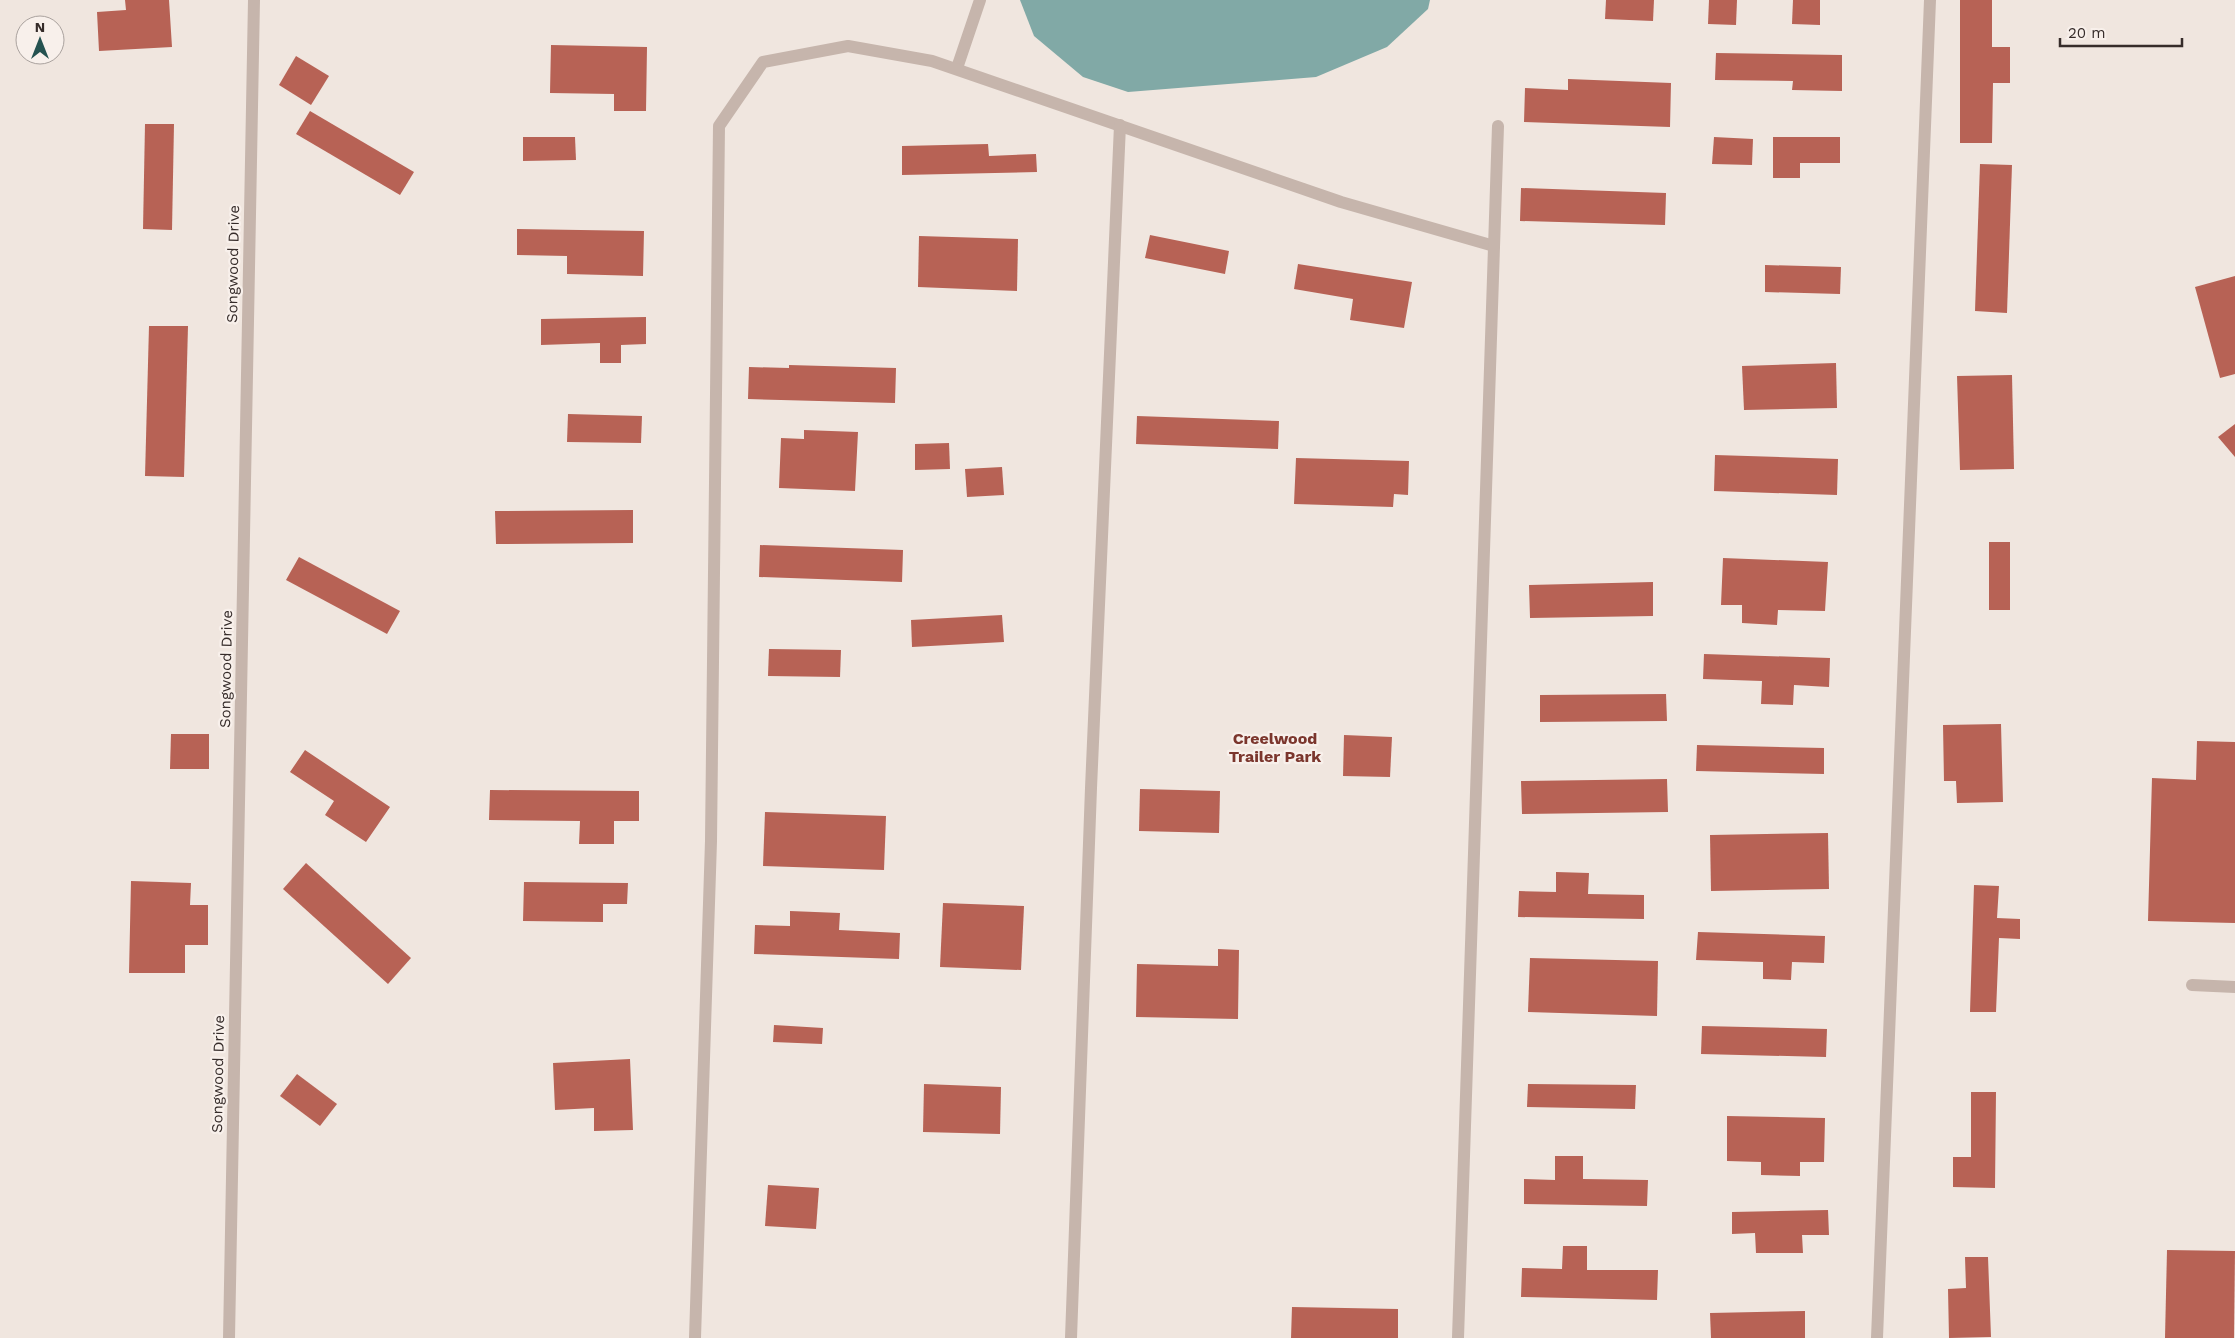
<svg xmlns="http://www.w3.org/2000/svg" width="2235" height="1338" viewBox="0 0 2235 1338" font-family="'Work Sans',sans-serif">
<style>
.water{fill:#81a9a6}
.building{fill:#b76255}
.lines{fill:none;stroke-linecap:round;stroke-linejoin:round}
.minor{stroke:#c6b5ac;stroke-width:12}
.labels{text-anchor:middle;stroke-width:4.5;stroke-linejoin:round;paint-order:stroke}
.street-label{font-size:15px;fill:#362c2a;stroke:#f8f0eb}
.neighbourhood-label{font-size:16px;font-weight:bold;fill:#7b362d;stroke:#f8f0eb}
</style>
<rect width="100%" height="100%" fill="#f0e6df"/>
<path class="water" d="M1020,0h410l-2,9 -41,38 -71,30 -188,15 -45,-15 -49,-41z"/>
<g class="building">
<path d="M125,0h44l3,47 -73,4 -2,-39 29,-2z"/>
<path d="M1606,0h48l-1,21 -48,-2z"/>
<path d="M1709,0h28l-1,25 -28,-1z"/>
<path d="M1793,0h27v25l-28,-1z"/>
<path d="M1960,0h32v47h18v36h-17l-1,60h-32z"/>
<path d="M551,45l96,2 -1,64h-32v-17l-64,-1z"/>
<path d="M1716,53l126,2v36l-50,-1 1,-9 -78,-1z"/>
<path d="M296,56l33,20 -18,29 -32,-20z"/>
<path d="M1568,79l103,4 -1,44 -146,-5 1,-34 43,2z"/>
<path d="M310,111l104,61 -14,23 -104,-61z"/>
<path d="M145,124h29l-2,106 -29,-1z"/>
<path d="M523,137h52l1,23 -53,1z"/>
<path d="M1714,137l39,2 -1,26 -40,-1z"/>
<path d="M1773,137h67v26h-40v15h-27z"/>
<path d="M988,144l1,12 47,-2 1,18 -135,3v-29z"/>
<path d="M1980,164l32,1 -5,148 -32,-2z"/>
<path d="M1521,188l145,5 -1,32 -145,-4z"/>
<path d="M517,229l127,2 -1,45 -76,-2v-18l-50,-1z"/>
<path d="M1150,235l79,16 -4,23 -80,-16z"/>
<path d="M919,236l99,3 -1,52 -99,-4z"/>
<path d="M1298,264l114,18 -8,46 -54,-8 3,-21 -59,-10z"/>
<path d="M1765,265l76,2 -1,27 -75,-2z"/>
<path d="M2235,276v98l-15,4 -25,-91z"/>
<path d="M646,317v27l-25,1v18h-21v-20l-59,2v-26z"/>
<path d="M149,326h39l-4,151 -39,-1z"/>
<path d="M1836,363l1,45 -93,2 -2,-44z"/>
<path d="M789,365l107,3 -1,35 -147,-4 1,-32 40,1z"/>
<path d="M2012,375l2,94 -54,1 -3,-94z"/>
<path d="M568,414l74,2 -1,27 -74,-1z"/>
<path d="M1137,416l142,5 -1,28 -142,-5z"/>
<path d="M2235,424v33l-17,-20z"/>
<path d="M804,430l54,2 -3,59 -76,-3 2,-50 23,1z"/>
<path d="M949,443l1,26 -35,1v-26z"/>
<path d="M1715,455l123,4 -1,36 -123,-4z"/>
<path d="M1296,458l113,3 -1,34 -14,-1 -1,13 -99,-3z"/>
<path d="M1002,467l2,28 -37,2 -2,-28z"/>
<path d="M633,510v33l-137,1 -1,-33z"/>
<rect x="1989" y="542" width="21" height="68"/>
<path d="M760,545l143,5 -1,32 -143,-5z"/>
<path d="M299,557l101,54 -13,23 -101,-54z"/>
<path d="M1723,558l105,4 -3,49 -47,-1 -1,15 -35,-2v-18h-21z"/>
<path d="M1653,582v34l-123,2 -1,-33z"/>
<path d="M1002,615l2,27 -92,5 -1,-27z"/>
<path d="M769,649l72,1 -1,27 -72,-1z"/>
<path d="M1704,654l126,4 -1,29 -35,-2 -1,20 -32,-1 1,-23 -59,-2z"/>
<path d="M1666,694l1,27 -127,1v-27z"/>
<path d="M2001,724l2,78 -46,1 -1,-22h-12l-1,-56z"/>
<path d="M171,734h38v35h-39z"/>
<path d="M1344,735l48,2 -2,40 -47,-1z"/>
<path d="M2197,741l38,1v181l-87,-2 4,-143 44,2z"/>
<path d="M1697,745l127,3v26l-128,-3z"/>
<path d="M305,750l85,57 -24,35 -41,-27 9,-14 -44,-29z"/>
<path d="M1667,779l1,33 -146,2 -1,-33z"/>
<path d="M1140,789l80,2 -1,42 -80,-2z"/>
<path d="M490,790l149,1v30h-25v23h-35l1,-23 -91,-1z"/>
<path d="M765,812l121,4 -2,54 -121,-4z"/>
<path d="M1828,833l1,56 -118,2 -1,-56z"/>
<path d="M306,863l105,95 -23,26 -105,-95z"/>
<path d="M1556,872l33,1 -1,21 56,1v24l-126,-2 1,-26 37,1z"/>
<path d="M131,881l60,2 -1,22h18v40h-23v28h-56z"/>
<path d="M524,882l104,1 -1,21h-24v18l-80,-1z"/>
<path d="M1974,885l25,1 -2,32 23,1v20l-21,-1 -3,74h-26z"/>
<path d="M943,903l81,3 -3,64 -81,-3z"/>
<path d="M790,911l50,2 -1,17 61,3 -1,26 -145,-5 1,-29 35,1z"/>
<path d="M1698,932l127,4 -1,27 -32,-1 -1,18 -28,-1v-17l-67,-2z"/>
<path d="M1218,949l21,1 -1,69 -102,-2 1,-53 81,2z"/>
<path d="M1530,958l128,3 -1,55 -129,-4z"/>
<path d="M774,1025l49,3 -1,16 -49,-2z"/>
<path d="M1702,1026l125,3 -1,28 -125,-3z"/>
<path d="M630,1059l3,71 -39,1v-23l-39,2 -2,-47z"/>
<path d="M297,1074l40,30 -17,22 -40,-30z"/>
<path d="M924,1084l77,3 -1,47 -77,-2z"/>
<path d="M1528,1084l108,1 -1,24 -108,-2z"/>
<path d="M1971,1092h25l-1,96 -42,-1v-30h18z"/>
<path d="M1727,1116l98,2 -1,44h-24v14l-39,-1v-13l-34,-1z"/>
<path d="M1555,1156h28v23l65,1 -1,26 -123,-2v-25l31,1z"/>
<path d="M768,1185l51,3 -3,41 -51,-3z"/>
<path d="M1828,1210l1,25h-27l1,18h-47l-1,-20 -23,1v-22z"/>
<path d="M1563,1246h24v24h71l-1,30 -136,-3 1,-29 40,1z"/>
<path d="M2167,1250l68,1 -1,87h-69z"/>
<path d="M1965,1257h23l3,80 -42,1 -1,-49 18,-1z"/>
<path d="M1292,1307l106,2v29h-107z"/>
<path d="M1805,1311v27h-94l-1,-25z"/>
</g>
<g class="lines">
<g class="minor">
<path d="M957,68l23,-68"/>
<path d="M2192,985l43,2"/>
<path d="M229,1338l25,-1338"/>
<path d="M695,1338l16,-497 8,-715 44,-64 85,-16 84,15 409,141 153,44"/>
<path d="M1071,1338l20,-550 29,-663"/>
<path d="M1458,1338l40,-1212"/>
<path d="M1877,1338l53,-1338"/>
</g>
</g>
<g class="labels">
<g class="street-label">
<text transform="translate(233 264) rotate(-89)" y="5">Songwood Drive</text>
<text transform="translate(226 669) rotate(-89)" y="5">Songwood Drive</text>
<text transform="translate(218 1074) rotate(-89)" y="5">Songwood Drive</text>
</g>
<g class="neighbourhood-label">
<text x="1275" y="744">Creelwood<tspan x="1275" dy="18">Trailer Park</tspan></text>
</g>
</g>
<g transform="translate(40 40)"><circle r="24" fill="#f8f0eb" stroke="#aaa29e"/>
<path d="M0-4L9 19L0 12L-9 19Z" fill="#255250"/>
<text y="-8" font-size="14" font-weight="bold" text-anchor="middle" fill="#362c2a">N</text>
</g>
<path d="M2060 38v8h122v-8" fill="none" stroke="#362c2a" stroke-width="2.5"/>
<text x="2068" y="38" font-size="15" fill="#362c2a" stroke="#f8f0eb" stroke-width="4" paint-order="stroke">20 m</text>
</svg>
